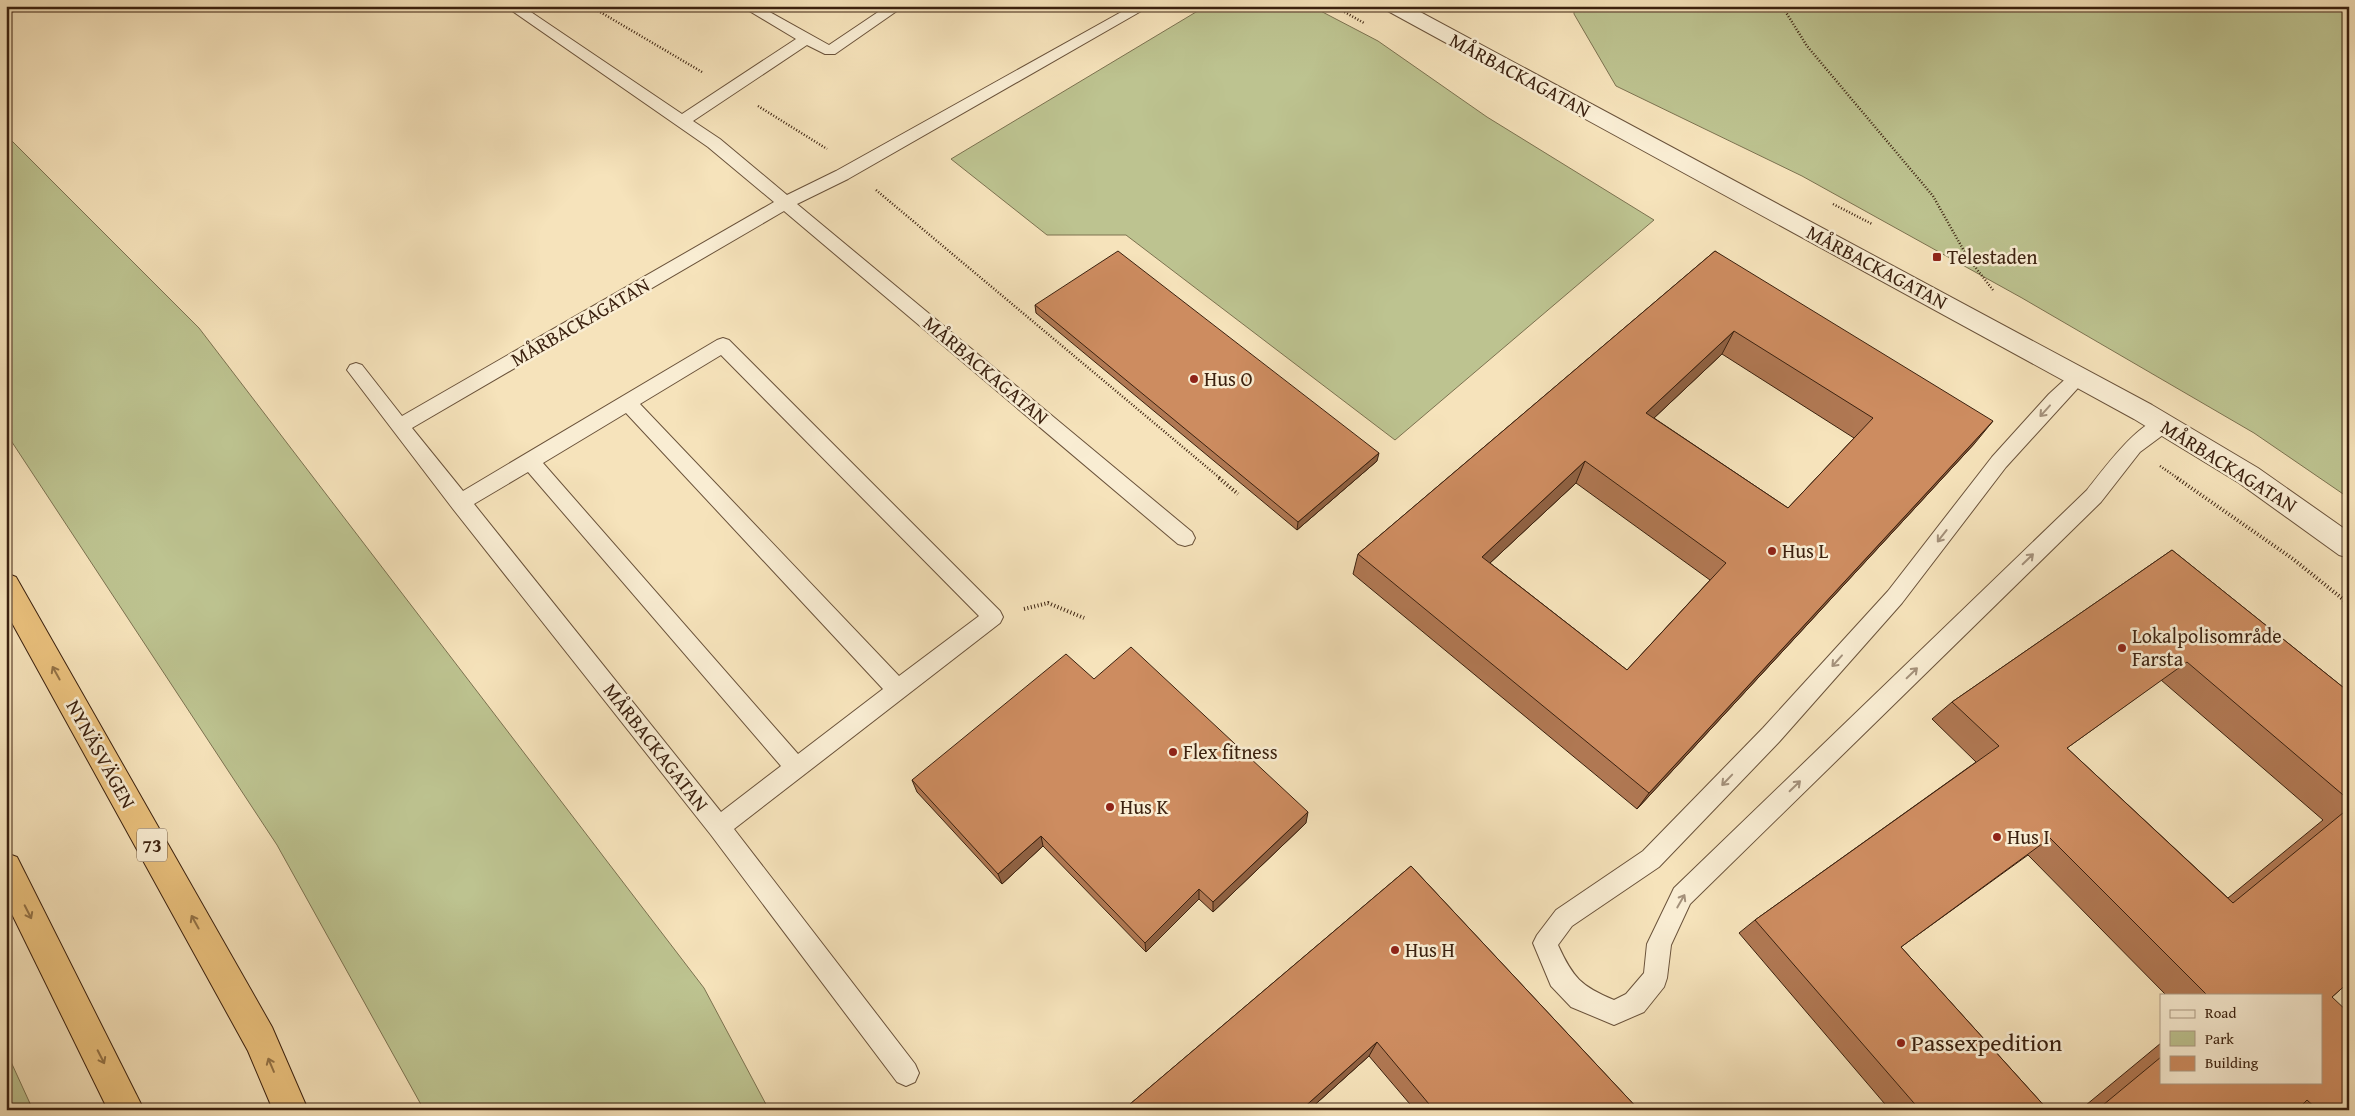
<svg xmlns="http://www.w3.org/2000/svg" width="2355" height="1116" viewBox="0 0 2355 1116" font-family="'Gentium Book Plus',serif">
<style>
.green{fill:#bdc390;stroke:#7c7250}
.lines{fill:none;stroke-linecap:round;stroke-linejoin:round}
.service-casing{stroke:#6a523a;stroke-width:2}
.minor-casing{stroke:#6a523a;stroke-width:2}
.motorway-casing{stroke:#3b210f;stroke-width:2}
.path-far1{stroke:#3b210f;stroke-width:2.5;stroke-dasharray:1 2;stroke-linecap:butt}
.path{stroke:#3b210f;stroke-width:4;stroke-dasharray:1 2.5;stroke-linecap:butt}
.service{fill:#f9edd3;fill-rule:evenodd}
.minor{fill:#f9edd3;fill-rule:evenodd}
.motorway{fill:#ebc27e;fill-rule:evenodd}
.wall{fill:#b07853;stroke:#3b210f;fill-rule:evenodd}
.shaded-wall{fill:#906243;stroke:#3b210f}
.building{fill:#cd8c60;stroke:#3b210f;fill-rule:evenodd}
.oneway{stroke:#a4917b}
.oneway2{stroke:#937246}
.poi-dot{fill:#8f2418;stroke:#f9edd3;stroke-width:2}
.labels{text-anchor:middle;stroke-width:5;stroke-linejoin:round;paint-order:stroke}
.shield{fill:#f9edd3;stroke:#745e4a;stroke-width:1}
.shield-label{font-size:19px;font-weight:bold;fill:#3b210f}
.street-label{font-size:20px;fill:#3b210f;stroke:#f9edd3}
.poi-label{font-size:20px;fill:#3b210f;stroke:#f9edd3;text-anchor:start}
.near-poi-label{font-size:24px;fill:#3b210f;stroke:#f9edd3;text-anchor:start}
</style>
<rect width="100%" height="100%" fill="#f6e3bb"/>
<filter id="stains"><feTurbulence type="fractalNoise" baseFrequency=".004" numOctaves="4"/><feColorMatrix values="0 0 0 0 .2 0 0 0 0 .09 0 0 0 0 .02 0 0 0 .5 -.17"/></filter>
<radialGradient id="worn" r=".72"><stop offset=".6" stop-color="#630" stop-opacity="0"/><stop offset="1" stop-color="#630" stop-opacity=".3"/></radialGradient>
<g class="green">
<path d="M1206,6h105l67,35 109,76 167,103 -259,220 -269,-205h-79l-96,-76z"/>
<path d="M1574,6h775v492l-95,-65 -232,-135 -220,-122 -186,-90 -42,-72z"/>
<path d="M6,135l193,193 505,660 65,122h-345l-147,-265 -271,-412z"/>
<path d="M6,1051l27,59h-27z"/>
</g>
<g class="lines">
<g class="service-casing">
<g id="service">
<path d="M6,6h16l-2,3 -12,4z"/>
<path d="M505,6h17l160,108 114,-75 -55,-33h18l70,39 58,-39h17l-69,48h-10l-18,-9 -114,76 27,18 67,56 49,-24 296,-165h18l-302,173 -51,25 395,328 3,6 -3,6 -7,2 -7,-2 -394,-333 -372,217 51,63 254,-151 6,-2 6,2 271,271 3,6 -3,6 -266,206 181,235 4,9 -4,9 -9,4 -9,-4 -186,-247 -258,-326 -106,-139 3,-5 6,-2 6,2 40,51 372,-214 -66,-55zM721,355l258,261 -80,60 -259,-272zM626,413l257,276 -85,65 -255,-291zM528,472l253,294 -60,46 -247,-308z"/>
<path d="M2079,370l6,2 3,5 -82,90 -104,136 -123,139 -120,125 -87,59 -14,19c15,33 23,41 56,55l12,-6 18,-21 3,-29 27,-56 413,-398c15,-18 58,-80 84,-71l2,5 -2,5 -31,23 -39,50 -411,402 -19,41 -4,33 -3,9 -20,25 -30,13 -43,-18 -20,-21 -18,-43 4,-8 19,-25 87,-59 120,-123 125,-137 104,-134 57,-63 24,-22z"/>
</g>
</g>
<g class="minor-casing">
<path id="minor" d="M1383,6h26l743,399 106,63 91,64v26l-10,-3 -100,-72 -105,-64 -748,-409z"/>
</g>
<g class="motorway-casing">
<g id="motorway">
<path d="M6,573l10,4 256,450 36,83h-35l-25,-59 -242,-439z"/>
<path d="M6,853l11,4 127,253h-36l-102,-208z"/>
</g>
</g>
<g class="path-far1">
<path d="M590,6l112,66"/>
<path d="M1334,6l30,17"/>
<path d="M1782,6l25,40 126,150 35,62 25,32"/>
<path d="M758,106l69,43"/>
<path d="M876,190l345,289"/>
<path d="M1833,204l39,20"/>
<path d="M2160,466l19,13"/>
</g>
<g class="path">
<path d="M1219,478l19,16"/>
<path d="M2177,478l116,81 56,45"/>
<path d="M1024,609l24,-6 36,15"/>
</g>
<use href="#service" class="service"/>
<use href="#minor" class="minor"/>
<use href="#motorway" class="motorway"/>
</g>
<g class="wall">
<path d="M1715,251l260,192 -338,366 -284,-235 5,-20zM1722,354l132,84 -66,70 -134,-90zM1576,483l134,97 -83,90 -137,-107z"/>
<path d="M1035,305l342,156 -80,69 -261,-217z"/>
<path d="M2172,550l177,142v290l-17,15 17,113h-269l81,-67v39l160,-87h-155l-138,-140 -127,92 147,163h-158l-151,-177 16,-13 221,-158 -44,-43 20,-17zM2161,680l162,140 -95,78 -161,-150z"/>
<path d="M1094,679l212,144 -93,89 -14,-13 -53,53 -103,-106 -41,38 -85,-92 -5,-12z"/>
<path d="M1411,866l228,244h-224l-46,-54 -60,54h-186z"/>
</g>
<g class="shaded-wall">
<path d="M1734,331l-12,23 -86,81 10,-22z"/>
<path d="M1993,421l-18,22 -338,366 12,-16z"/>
<path d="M1379,453l-2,8 -80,69 1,-8z"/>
<path d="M1585,461l-9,22 -101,94 7,-20z"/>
<path d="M1308,812l-2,11 -93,89v-10z"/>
<path d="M1041,836l2,10 -41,38 -4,-10z"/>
<path d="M1199,889v10l-53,53 -1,-9z"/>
<path d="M1377,1042l-8,14 -60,54h-8z"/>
</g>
<g class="building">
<path d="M1118,251l261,202 -81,69 -263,-217z"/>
<path d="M1715,251l278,170 -344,372 -291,-239zM1734,331l139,87 -85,90 -142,-95zM1585,461l141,102 -99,107 -145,-113z"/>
<path d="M2172,550l177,142v108l-162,-138 -120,86 166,155 116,-95v174l-17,15 17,16v97h-31l-11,-10 -10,10h-200l64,-53v25h160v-87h-114l-157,-157 -149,109 147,163h-128l-165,-190 244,-174 -47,-44z"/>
<path d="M1131,647l177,165 -95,90 -14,-13 -54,54 -104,-107 -43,38 -86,-94 154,-126 28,25z"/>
<path d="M1411,866l228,244h-205l-57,-68 -76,68h-178z"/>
</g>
<defs><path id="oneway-shaft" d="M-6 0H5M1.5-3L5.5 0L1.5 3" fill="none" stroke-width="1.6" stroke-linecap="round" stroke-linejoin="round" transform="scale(1.25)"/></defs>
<g class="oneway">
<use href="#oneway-shaft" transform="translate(2045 411) rotate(132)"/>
<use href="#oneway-shaft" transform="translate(1942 536) rotate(128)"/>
<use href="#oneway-shaft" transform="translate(2028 559) rotate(-44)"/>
<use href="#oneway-shaft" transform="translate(1837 661) rotate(132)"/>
<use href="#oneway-shaft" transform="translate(1912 673) rotate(-44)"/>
<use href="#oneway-shaft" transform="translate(1727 780) rotate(134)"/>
<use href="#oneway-shaft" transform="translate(1795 786) rotate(-44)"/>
<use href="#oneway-shaft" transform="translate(1681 901) rotate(-60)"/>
</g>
<g class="oneway2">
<use href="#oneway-shaft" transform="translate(56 673) rotate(-119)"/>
<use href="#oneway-shaft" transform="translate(28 912) rotate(63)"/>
<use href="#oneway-shaft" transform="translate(195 922) rotate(-119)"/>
<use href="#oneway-shaft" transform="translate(101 1057) rotate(63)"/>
<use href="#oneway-shaft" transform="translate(271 1065) rotate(-113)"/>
</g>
<g class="poi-dot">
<rect x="1932" y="252" width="10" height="10" rx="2.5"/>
<circle cx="1194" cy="379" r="5"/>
<circle cx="1772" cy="551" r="5"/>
<circle cx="2122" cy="648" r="5"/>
<circle cx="1173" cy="752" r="5"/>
<circle cx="1110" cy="807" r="5"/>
<circle cx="1997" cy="837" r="5"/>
<circle cx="1395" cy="950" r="5"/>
<circle cx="1901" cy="1043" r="5"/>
</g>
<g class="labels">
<rect class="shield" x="137" y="828.5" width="30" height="33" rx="4"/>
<g class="shield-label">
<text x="152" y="852">73</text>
</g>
<g class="street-label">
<text transform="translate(1520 75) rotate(28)" y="7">MÅRBACKAGATAN</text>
<text transform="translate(1877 267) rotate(28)" y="7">MÅRBACKAGATAN</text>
<text transform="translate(580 322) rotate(-30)" y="7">MÅRBACKAGATAN</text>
<text transform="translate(986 370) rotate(40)" y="7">MÅRBACKAGATAN</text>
<text transform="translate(2229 466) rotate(32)" y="7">MÅRBACKAGATAN</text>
<text transform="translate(656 747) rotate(52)" y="7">MÅRBACKAGATAN</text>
<text transform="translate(101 754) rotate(61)" y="7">NYNÄSVÄGEN</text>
</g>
<g class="poi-label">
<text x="1947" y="264">Telestaden</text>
<text x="1204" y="386">Hus O</text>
<text x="1782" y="558">Hus L</text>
<text x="2132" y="643">Lokalpolisområde<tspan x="2132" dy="23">Farsta</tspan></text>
<text x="1183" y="759">Flex fitness</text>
<text x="1120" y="814">Hus K</text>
<text x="2007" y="844">Hus I</text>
<text x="1405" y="957">Hus H</text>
</g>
<g class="near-poi-label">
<text x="1911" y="1051">Passexpedition</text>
</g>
</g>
<rect width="2355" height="1116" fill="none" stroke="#f6e3bb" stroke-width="25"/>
<rect x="8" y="8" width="2340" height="1101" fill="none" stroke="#3b210f" stroke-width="2.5"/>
<rect x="12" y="12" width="2330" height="1091" fill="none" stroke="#3b210f"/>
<rect x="2160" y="994" width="162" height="90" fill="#f9edd3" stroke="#ad9b85"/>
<rect x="2170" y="1010" width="25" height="8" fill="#f9edd3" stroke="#ad9b85"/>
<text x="2205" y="1018" font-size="15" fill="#3b210f">Road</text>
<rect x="2170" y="1031" width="25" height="15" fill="#bdc390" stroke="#ad9b85"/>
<text x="2205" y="1044" font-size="15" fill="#3b210f">Park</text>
<rect x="2170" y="1056" width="25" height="15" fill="#cd8c60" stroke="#ad9b85"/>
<text x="2205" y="1068" font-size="15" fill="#3b210f">Building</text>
<rect width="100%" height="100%" filter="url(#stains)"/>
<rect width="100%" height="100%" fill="url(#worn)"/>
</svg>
